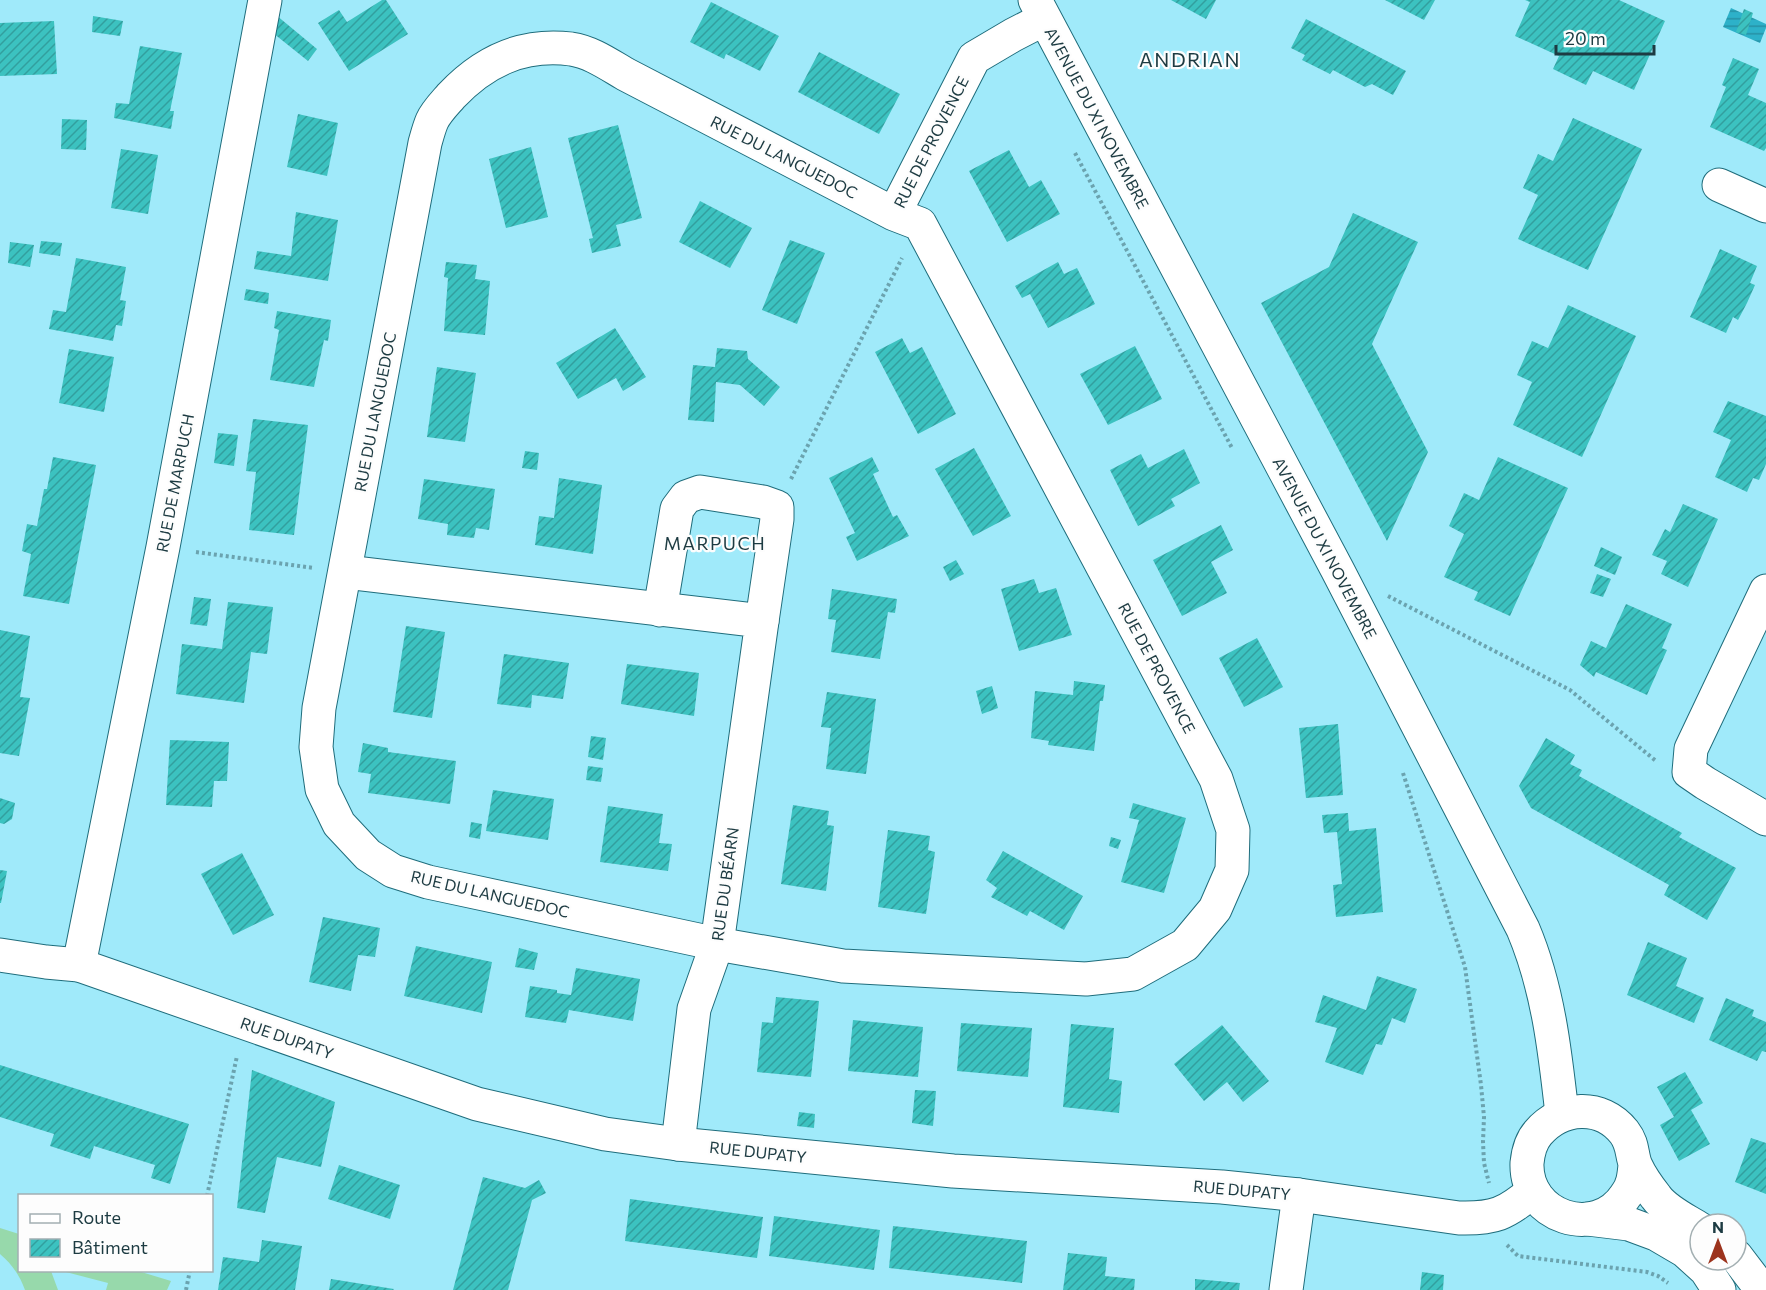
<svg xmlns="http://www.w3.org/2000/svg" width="1766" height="1290" viewBox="0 0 1766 1290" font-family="Commissioner,sans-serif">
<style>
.pitch{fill:#97d9ab}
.water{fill:url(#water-rules)}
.building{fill:url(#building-hatch)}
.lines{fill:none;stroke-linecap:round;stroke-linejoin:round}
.minor-casing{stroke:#1f6d7c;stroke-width:35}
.major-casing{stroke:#1f6d7c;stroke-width:35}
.path{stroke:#6ba3af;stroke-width:4;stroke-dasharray:3 3;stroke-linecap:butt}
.minor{stroke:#fff;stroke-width:33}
.major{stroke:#fff;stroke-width:33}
.labels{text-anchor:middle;stroke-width:4.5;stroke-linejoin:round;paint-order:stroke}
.street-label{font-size:16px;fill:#1d3b42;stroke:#fdfdfd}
.neighbourhood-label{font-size:18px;letter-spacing:1.5px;fill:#1d3b42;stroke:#fdfdfd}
.quarter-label{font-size:20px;letter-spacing:1.5px;fill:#1d3b42;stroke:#fdfdfd}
</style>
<defs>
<pattern id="water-rules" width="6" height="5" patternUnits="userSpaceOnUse" patternTransform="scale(1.5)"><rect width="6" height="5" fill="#2db1c9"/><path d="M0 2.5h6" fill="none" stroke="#2691a5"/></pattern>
<pattern id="building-hatch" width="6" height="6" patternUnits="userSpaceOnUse" patternTransform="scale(1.5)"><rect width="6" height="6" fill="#3cc2c0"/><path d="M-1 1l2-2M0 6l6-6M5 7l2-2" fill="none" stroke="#329f9e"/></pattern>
</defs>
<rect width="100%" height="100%" fill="#a0eafa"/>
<g class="pitch">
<path d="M0,1228l19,6 1,36 31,1 7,19h-33c-5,-14 -13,-26 -25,-36z"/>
<path d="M62,1271h76l33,10 -4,9h-61l2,-7z"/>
</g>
<path class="water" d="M1731,8l35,16v4l-6,15 -37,-16z"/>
<g class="building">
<path d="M382,0h4l22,34 -59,37 -31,-48 21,-13 8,12z"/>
<path d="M1171,0h45l-10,19z"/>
<path d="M1385,0h50l-11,20z"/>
<path d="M1525,0h94l46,21 -31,69 -41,-19 -7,14 -33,-16 6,-13 -44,-20 15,-34z"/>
<path d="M711,2l68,34 -19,35 -34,-17 -2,5 -34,-17z"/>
<path d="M1744,9l9,4 -7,22 -10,-3z"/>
<path d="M276,15l41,34 -9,12 -35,-28z"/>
<path d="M93,16l30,5 -3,15 -28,-4z"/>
<path d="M1306,19l100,52 -13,24 -21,-11 -7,3 -32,-17 -3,4 -28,-14 3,-5 -14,-7z"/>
<path d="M54,21l3,53 -57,2v-53z"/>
<path d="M140,46l42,7 -12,58h4l-3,18 -57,-11 2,-15 13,1z"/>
<path d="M819,52l81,42 -21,40 -81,-42z"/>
<path d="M1733,58l26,11 -11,26 18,8v45l-2,3 -54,-24 16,-40 -4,-2z"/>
<path d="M298,114l40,9 -11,53 -40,-9z"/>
<path d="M1573,118l69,31 -54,121 -70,-31 20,-44 -15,-7 15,-34 15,7z"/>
<path d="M62,119l25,1 -1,30 -25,-1z"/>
<path d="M618,125l24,93 -26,7 5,21 -29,7 -3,-14 4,-1 -25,-100z"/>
<path d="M531,147l17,70 -42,11 -17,-69z"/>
<path d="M121,149l37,6 -10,59 -37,-6z"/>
<path d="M1009,150l20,37 12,-7 19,34 -53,28 -38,-71z"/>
<path d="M700,201l52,27 -22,40 -51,-26z"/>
<path d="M296,212l42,8 -10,61 -74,-12 3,-18 34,5z"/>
<path d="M1353,213l65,29 -46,102 56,108 -41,89 -126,-238 68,-36z"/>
<path d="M790,240l35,13 -28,71 -35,-14z"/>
<path d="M41,241l21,2 -2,13 -21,-3z"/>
<path d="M10,242l24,3 -4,22 -22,-4z"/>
<path d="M1720,249l37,17 -7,17 5,2 -8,18 -9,17 -5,-3 -7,16 -36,-16z"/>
<path d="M76,258l50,9 -6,33 6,1 -4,25 -6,-1 -3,16 -64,-12 4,-19 13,2z"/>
<path d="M446,262l31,3 -2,14 15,2 -5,54 -41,-4 4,-53 -4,-1z"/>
<path d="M1058,262l6,12 13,-6 18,36 -47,24 -18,-34 -8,4 -7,-12z"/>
<path d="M246,289l23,4 -1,11 -24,-4z"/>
<path d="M1568,305l68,31 -54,121 -69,-32 19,-43 -15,-7 15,-34 16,7z"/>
<path d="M277,311l54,9 -3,21 -4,-1 -10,47 -44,-7 9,-50 -5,-2z"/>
<path d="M615,328l31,49 -23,14 -7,-13 -38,21 -22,-36z"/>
<path d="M902,338l8,15 12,-6 34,67 -38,20 -43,-82z"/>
<path d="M1135,346l27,53 -54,26 -28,-51z"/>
<path d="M717,348l30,3 1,8 32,28 -16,19 -24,-21 -24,-3 -2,40 -26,-2 5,-55 22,2z"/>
<path d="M69,349l45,8 -10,55 -45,-9z"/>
<path d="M437,367l39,6 -11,69 -38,-5z"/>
<path d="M1728,401l38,15v48l-7,16 -6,-2 -6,14 -32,-15 16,-37 -18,-8z"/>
<path d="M253,419l55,6 -14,110 -45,-5 7,-58 -10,-1z"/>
<path d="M218,433l20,2 -4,31 -20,-3z"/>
<path d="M974,448l37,68 -38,20 -38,-67z"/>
<path d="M1184,449l16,34 -29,16 4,7 -37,20 -28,-56 31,-16 7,14z"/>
<path d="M525,451l14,2 -2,17 -15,-2z"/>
<path d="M53,457l43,8 -27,139 -46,-8 8,-42 -9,-3 5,-27 10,2 7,-37h3z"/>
<path d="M872,457l7,14 -6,3 20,43 4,-2 12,21 -52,25 -11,-24 9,-4 -26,-55z"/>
<path d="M1498,457l70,31 -58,128 -36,-16 4,-8 -34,-15 20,-43 -15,-8 15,-33 15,7z"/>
<path d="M559,478l43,7 -9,69 -58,-9 4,-29 15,2z"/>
<path d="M424,479l71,10 -6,41 -13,-2 -2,10 -27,-3 1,-11 -30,-5z"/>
<path d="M1683,504l35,15 -30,68 -27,-13 6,-13 -15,-6 13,-26 5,3z"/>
<path d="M1221,525l12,25 -22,12 16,31 -45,23 -29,-56z"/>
<path d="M1601,547l21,10 -7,18 -21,-9z"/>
<path d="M956,560l8,14 -14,7 -7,-14z"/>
<path d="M1597,574l14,5 -8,18 -13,-4z"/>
<path d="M1034,579l5,14 17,-5 16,47 -53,16 -18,-62z"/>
<path d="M832,589l65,10 -2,14 -7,-1 -8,47 -49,-7 5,-32 -8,-1z"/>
<path d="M194,597l17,2 -4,27 -17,-2z"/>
<path d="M228,602l45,5 -6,47 -16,-2 -7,51 -68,-9 6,-50 40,5z"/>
<path d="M1626,604l46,20 -10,24 5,2 -20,45 -51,-23 -2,5 -14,-12 11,-24 15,7z"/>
<path d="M406,626l39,6 -13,86 -39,-6z"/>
<path d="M0,630l30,6 -10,61 10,1 -11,58 -19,-3z"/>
<path d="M1257,638l26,49 -39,20 -25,-49z"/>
<path d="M504,654l65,9 -6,36 -31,-4 -1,13 -34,-4z"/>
<path d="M627,664l72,9 -5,43 -73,-12z"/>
<path d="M1074,681l31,4 -2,16h-3l-6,50 -46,-6 1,-4 -18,-3 4,-47 38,4z"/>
<path d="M992,686l6,22 -16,6 -6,-23z"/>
<path d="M827,692l49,7 -10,75 -40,-5 5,-41 -10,-1z"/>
<path d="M1338,724l5,71 -37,3 -7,-70z"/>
<path d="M591,736l15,2 -3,22 -15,-3z"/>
<path d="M1546,738l29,17 -5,9 12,6 -3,6 103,57 -3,4 57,31 -29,52 -43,-25 5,-10 -138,-77 -12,-22z"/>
<path d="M170,740l59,2 -2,39h-13l-2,26 -46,-2z"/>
<path d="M363,743l25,5v4l68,9 -6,43 -82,-11 3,-19 -13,-2z"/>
<path d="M588,766l15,2 -2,14 -15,-2z"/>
<path d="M493,790l61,9 -6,41 -62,-9z"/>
<path d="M0,798l15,5 -3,16 -8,5 -4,-1z"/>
<path d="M1133,803l53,15 -22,75 -43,-11 18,-62 -10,-2z"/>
<path d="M793,805l36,6 -2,14 7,1 -8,65 -45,-7z"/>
<path d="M608,806l55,8 -4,29 13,1 -4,27 -68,-9z"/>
<path d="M1348,813l1,18 27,-3 7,84 -47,5 -3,-32 9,-1 -5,-52 -13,1 -2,-18z"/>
<path d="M471,822l11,2 -2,15 -11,-2z"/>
<path d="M888,830l42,6 -2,14 7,2 -9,62 -48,-7z"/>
<path d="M1111,837l10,3 -3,9 -9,-3z"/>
<path d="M1003,851l80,45 -19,34 -34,-19 -3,5 -36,-19 6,-9 -11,-8z"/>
<path d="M242,853l32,62 -41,20 -32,-61z"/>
<path d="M0,870l7,1 -6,32h-1z"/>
<path d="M323,917l57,11 -5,29 -17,-2 -7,36 -42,-9z"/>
<path d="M1648,942l39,16 -11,28 28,12 -10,25 -67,-28z"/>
<path d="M416,946l76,16 -10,51 -78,-17z"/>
<path d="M519,948l19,5 -4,17 -19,-3z"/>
<path d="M576,968l64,11 -7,42 -64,-11 -3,13 -41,-6 5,-31 27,4v3l14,2z"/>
<path d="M1377,976l40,13 -12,34 -13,-5 -10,27 -6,-1 -13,31 -38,-13 12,-34 -22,-6 8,-27 43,15z"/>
<path d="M776,997l43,4 -8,76 -54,-5 5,-50 11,1z"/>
<path d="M1726,998l28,12 -2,6 14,6v30l-4,-1 -5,10 -48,-21z"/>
<path d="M853,1020l70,7 -5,50 -70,-6z"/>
<path d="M961,1023l71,5 -4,49 -71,-6z"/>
<path d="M1071,1024l43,4 -5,51 13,2 -3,32 -56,-6z"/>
<path d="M1222,1025l47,56 -26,21 -16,-20 -23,19 -30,-37z"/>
<path d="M0,1065l189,59 -19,60 -19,-6 4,-13 -61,-19 -4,13 -40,-13 4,-12 -54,-17z"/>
<path d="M252,1070l83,32 -14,65 -44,-10 -12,56 -28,-5z"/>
<path d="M1685,1072l18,31 -12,7 19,34 -31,17 -19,-36 14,-8 -17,-30z"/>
<path d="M915,1090l21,1 -3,35 -21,-3z"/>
<path d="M799,1112l16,2 -1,14 -17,-2z"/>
<path d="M1751,1138l15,5v51l-31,-12z"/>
<path d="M339,1165l61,20 -10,34 -62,-20z"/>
<path d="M483,1177l42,11 14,-8 7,13 -14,7 -24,90h-55z"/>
<path d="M630,1199l133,18 -6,41 -132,-17z"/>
<path d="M774,1216l106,14 -6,40 -105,-14z"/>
<path d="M893,1226l134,15 -5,42 -133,-15z"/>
<path d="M262,1240l40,6 -7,44h-77l5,-33 36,5z"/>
<path d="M1068,1253l39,4 -2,19 30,3 -1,11h-71z"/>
<path d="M1422,1272l22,3 -1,15h-23z"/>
<path d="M331,1279l63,10 -1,1h-64z"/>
<path d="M1195,1279l45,4 -1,7h-44z"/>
</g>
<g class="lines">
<g class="minor-casing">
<g id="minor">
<path d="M1719,185l47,21"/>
<path d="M894,214l-269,-140c-17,-10 -34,-22 -54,-25 -49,-6 -87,12 -120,47 -6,7 -15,16 -19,25 -3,7 -5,15 -7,22l-106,565 -3,39 6,42 17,35 29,31 25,16 35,11 289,62 126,22 243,13 47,-5 52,-29 30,-36 17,-39 1,-40 -17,-51 -296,-555 -26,-10 80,-156 39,-23 31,-16"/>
<path d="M346,572l416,49 -45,323 -23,65 -16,135"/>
<path d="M1766,591l-75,158 -2,23 16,11 61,36"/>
<path d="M660,610l17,-101 9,-12 14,-5 63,10 14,5v12l-15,102"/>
<path d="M0,955l46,7 33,3 398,139 128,30 73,10 275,27 269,16 77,8 160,23c35,1 47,-4 74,-27"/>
<path d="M79,965l84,-418 102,-547"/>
<path d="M1286,1290l13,-95"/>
</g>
</g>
<g class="major-casing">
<g id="major">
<path d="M1035,0l302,569 186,360c25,59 32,122 39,185"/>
<path d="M1635,1165c-1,11 -2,21 -9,30 -30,46 -101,22 -99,-32 1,-10 4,-22 11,-30 23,-27 63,-30 86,-1 10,13 7,23 12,34 5,11 13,22 20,31 10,14 30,23 44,32"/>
<path d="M1588,1219l41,5 27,10 29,17 21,19 13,20"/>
<path d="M1736,1256l19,25 5,9"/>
</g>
</g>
<g class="path">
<path d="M1075,153l157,295"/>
<path d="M791,479l111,-221"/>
<path d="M196,552l118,16"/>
<path d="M1388,596l182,94 86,71"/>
<path d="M1403,773l62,194 16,118 3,32 -1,25 1,21 5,20"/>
<path d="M207,1196l30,-140"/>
<path d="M1507,1245l11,11 129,16 11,4 10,7"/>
<path d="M186,1290l4,-20"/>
</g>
<use href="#minor" class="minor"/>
<use href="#major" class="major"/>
</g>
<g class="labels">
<g class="street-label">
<text transform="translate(1097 118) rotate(62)" y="6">AVENUE DU XI NOVEMBRE</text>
<text transform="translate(931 142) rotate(-63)" y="6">RUE DE PROVENCE</text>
<text transform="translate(784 157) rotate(27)" y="6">RUE DU LANGUEDOC</text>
<text transform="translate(375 412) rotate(-79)" y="6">RUE DU LANGUEDOC</text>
<text transform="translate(175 483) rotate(-79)" y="6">RUE DE MARPUCH</text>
<text transform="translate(1325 548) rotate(62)" y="6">AVENUE DU XI NOVEMBRE</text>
<text transform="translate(1157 668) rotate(62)" y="6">RUE DE PROVENCE</text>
<text transform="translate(725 884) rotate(-82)" y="6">RUE DU BÉARN</text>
<text transform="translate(490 894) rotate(13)" y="6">RUE DU LANGUEDOC</text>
<text transform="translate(287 1038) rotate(19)" y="6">RUE DUPATY</text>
<text transform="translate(758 1152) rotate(6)" y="6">RUE DUPATY</text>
<text transform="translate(1242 1190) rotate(5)" y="6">RUE DUPATY</text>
</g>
<g class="neighbourhood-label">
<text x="715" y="550">MARPUCH</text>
</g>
<g class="quarter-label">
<text x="1190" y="67">ANDRIAN</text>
</g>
</g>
<rect x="18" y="1194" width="195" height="78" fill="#fdfdfd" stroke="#a3afb2" stroke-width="1.5"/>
<rect x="30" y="1214" width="30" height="9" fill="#ffffff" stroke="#a3afb2" stroke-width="1.5"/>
<text x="72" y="1224" font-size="18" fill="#1d3b42">Route</text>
<rect x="30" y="1239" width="30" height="18" fill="url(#building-hatch)" stroke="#a3afb2" stroke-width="1.5"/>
<text x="72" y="1254" font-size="18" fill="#1d3b42">Bâtiment</text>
<g transform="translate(1718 1242)"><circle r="28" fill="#fdfdfd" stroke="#a3afb2" stroke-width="1.5"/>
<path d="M0-4.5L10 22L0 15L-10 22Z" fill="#9c331d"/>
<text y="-9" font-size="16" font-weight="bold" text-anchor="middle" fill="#1d3b42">N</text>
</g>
<path d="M1556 45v9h98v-9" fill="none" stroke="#1d3b42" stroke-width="3"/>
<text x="1565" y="45" font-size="18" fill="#1d3b42" stroke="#fdfdfd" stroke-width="4.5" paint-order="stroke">20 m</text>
</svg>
